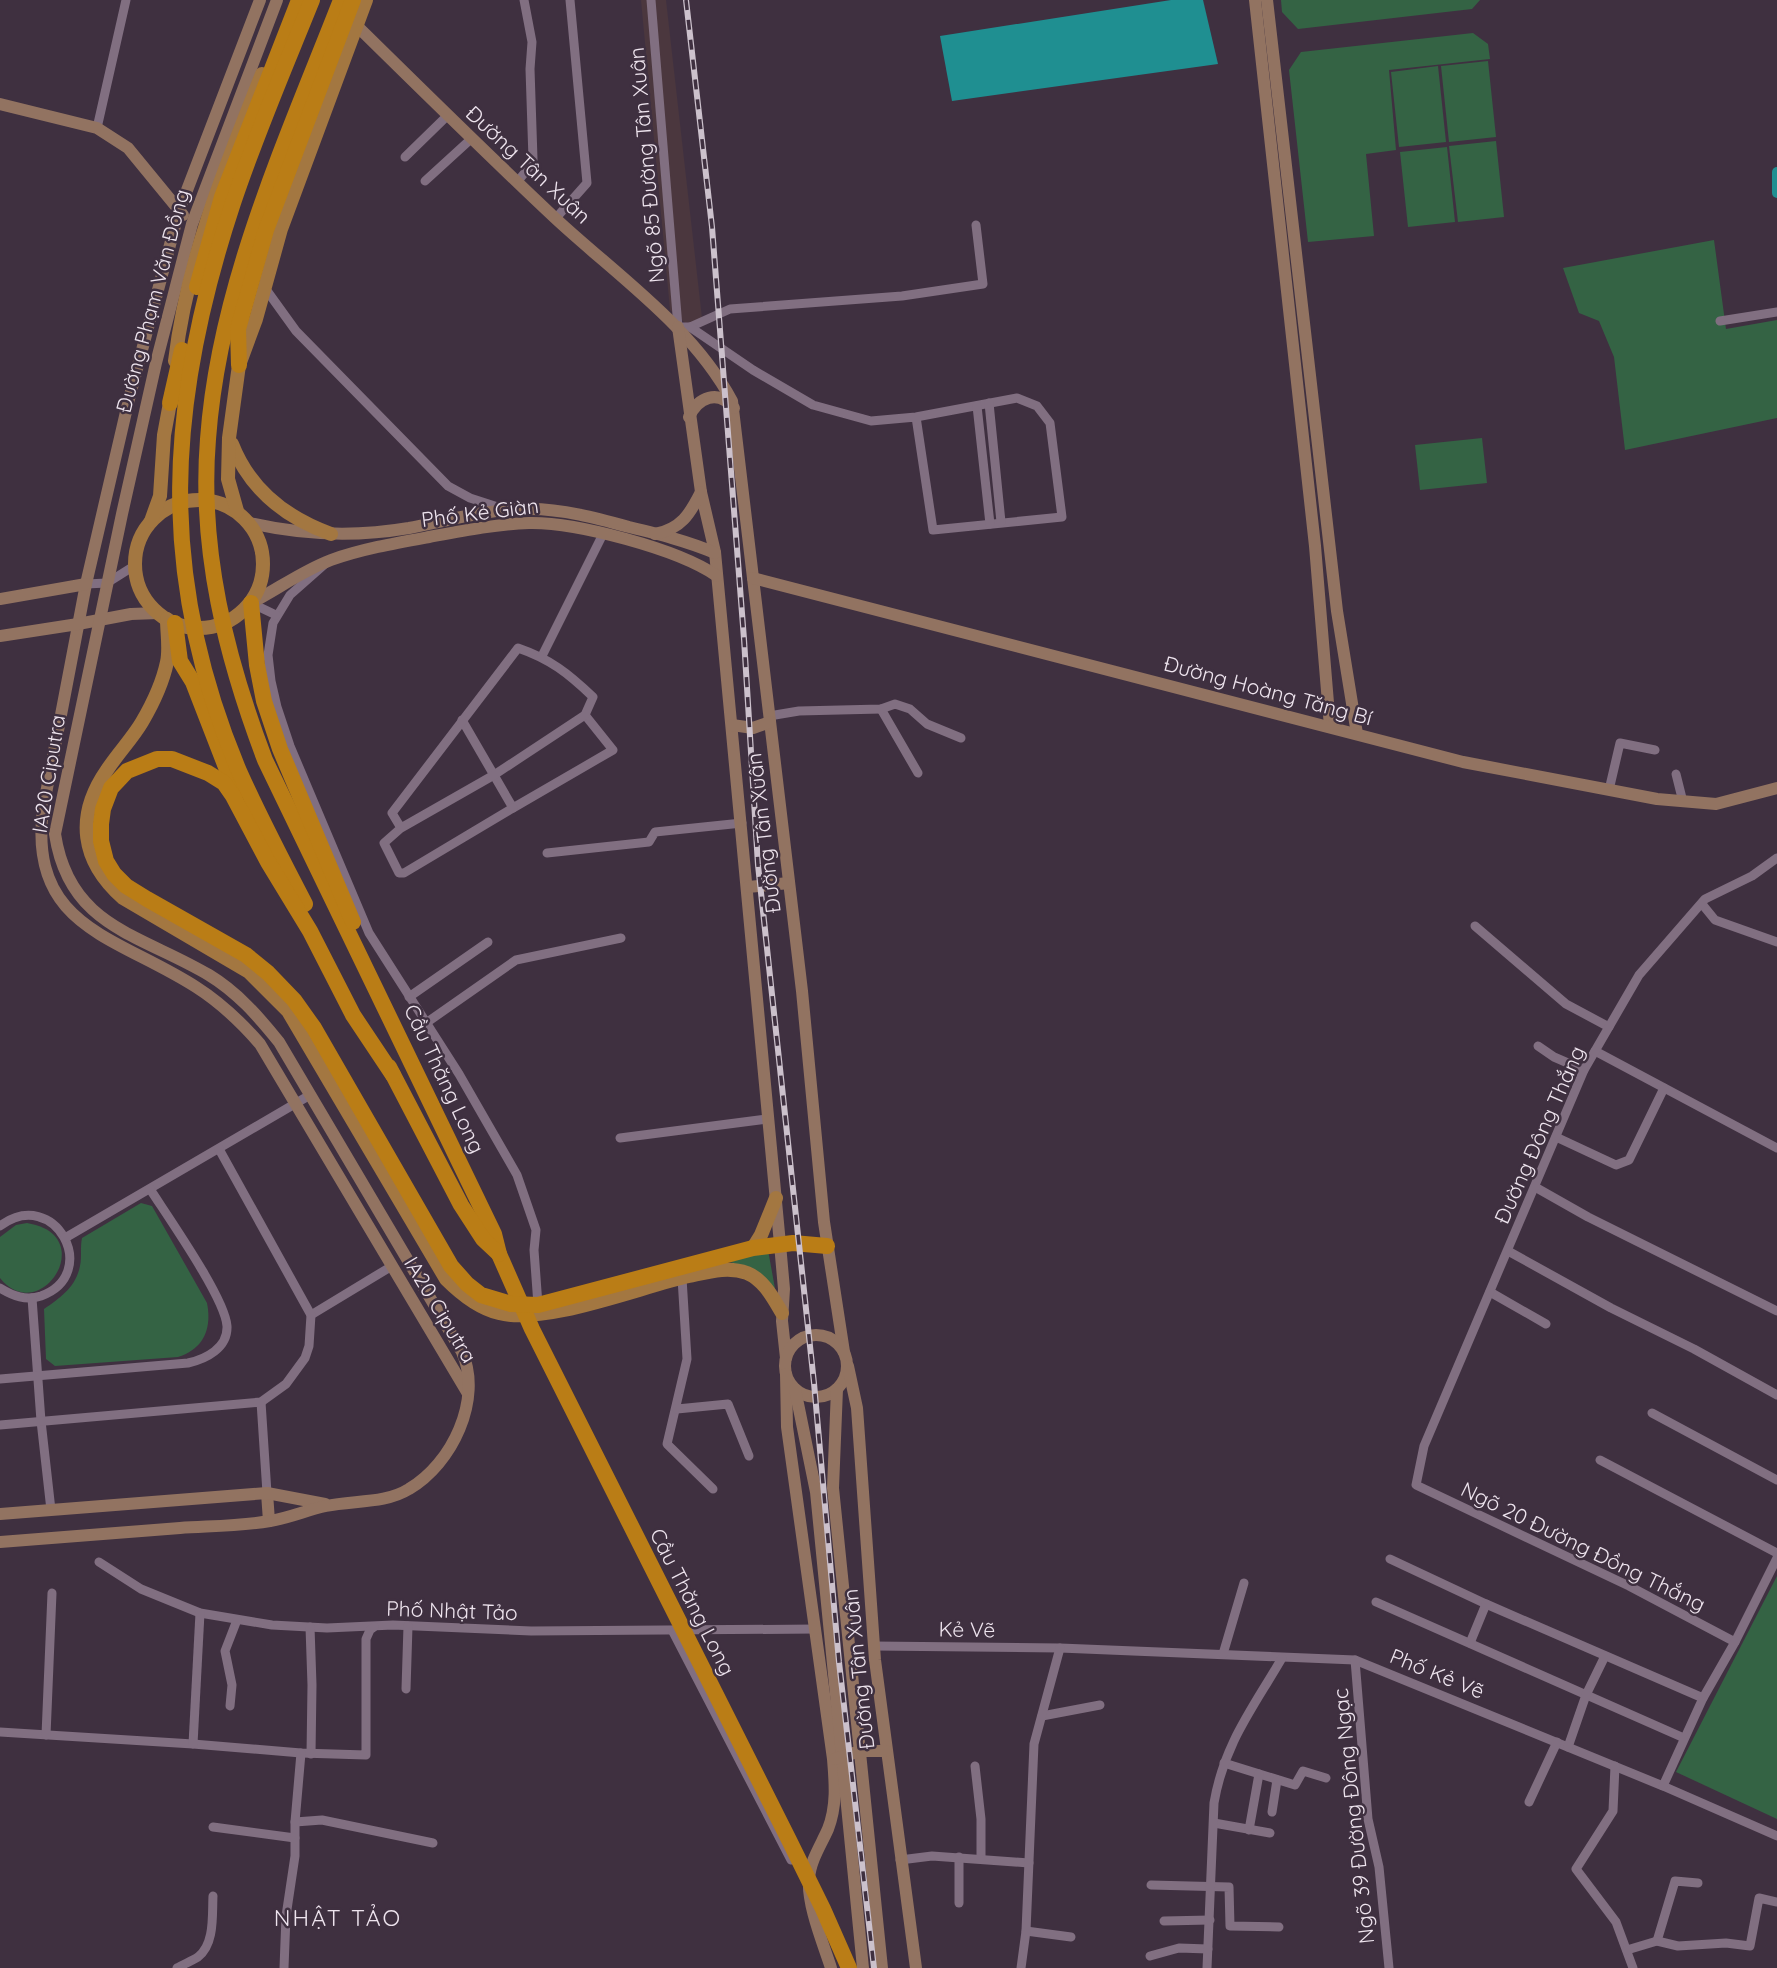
<svg xmlns="http://www.w3.org/2000/svg" width="1777" height="1968" viewBox="0 0 1777 1968" font-family="Quicksand,sans-serif">
<style>
.commercial{fill:#4b373e}
.green{fill:#346344}
.water{fill:#1f8f91}
.lines{fill:none;stroke-linecap:round;stroke-linejoin:round}
.canal{stroke:#1f8f91;stroke-width:10}
.street{stroke:#816f81;stroke-width:9}
.secondary{stroke:#927361;stroke-width:12}
.primary{stroke:#a37741;stroke-width:14}
.highway{stroke:#ba7d16;stroke-width:16}
.rail-casing{stroke:#ccc1cc;stroke-width:6}
.rail{stroke:#3f3040;stroke-width:3.5;stroke-dasharray:10;stroke-linecap:butt}
.labels{text-anchor:middle;stroke-width:5;stroke-linejoin:round;paint-order:stroke}
.street-label{font-size:21px;fill:#eee4ee;stroke:#3f3040}
.neighbourhood-label{font-size:23px;letter-spacing:2px;fill:#eee4ee;stroke:#3f3040}
</style>
<rect width="100%" height="100%" fill="#3f3040"/>
<path class="commercial" d="M641,0h25l36,318 -12,9 -20,-17z"/>
<g class="green">
<path d="M1281,0h199l-8,9 -174,20 -16,-17z"/>
<path d="M1473,33l15,11 2,15 -101,11 7,80 -30,4 8,82 -66,6 -19,-172 12,-18z"/>
<path d="M1488,61l8,76 -47,5 -8,-76z"/>
<path d="M1438,66l8,76 -47,5 -8,-75z"/>
<path d="M1496,141l8,76 -46,5 -9,-76z"/>
<path d="M1447,147l8,75 -47,5 -8,-75z"/>
<path d="M1714,240l12,89 51,-9v98l-152,32 -11,-93 -15,-36 -20,-8 -16,-45z"/>
<path d="M1482,438l5,45 -67,7 -5,-45z"/>
<path d="M141,1203l11,3 55,97c5,25 -3,46 -29,54l-123,9 -9,-7 -2,-50c16,-11 32,-22 36,-43 2,-9 0,-19 2,-28z"/>
<path d="M27,1223c74,12 13,105 -27,55v-41l16,-12z"/>
<path d="M768,1250l8,44 -21,-24 -25,-8z"/>
<path d="M1777,1576v243l-101,-47z"/>
</g>
<path class="water" d="M1171,0h32l15,64 -266,37 -12,-65z"/>
<g class="lines">
<path class="canal" d="M1777,172v21"/>
<g class="street">
<path d="M651,0l27,327h12l40,-18 172,-13 81,-12 -7,-59"/>
<path d="M97,128l29,-128"/>
<path d="M405,157l42,-41"/>
<path d="M425,181l46,-42"/>
<path d="M518,181l13,-16 2,-6 -3,-90 2,-27 -8,-42"/>
<path d="M556,218l31,-35 -17,-183"/>
<path d="M265,288l31,43 152,155 22,12 34,11"/>
<path d="M1720,321l57,-9"/>
<path d="M690,327l63,43 60,35 58,16 45,-4 101,-19 20,8 13,17 12,94 -129,13 -17,-113"/>
<path d="M989,403l12,119"/>
<path d="M977,406l13,118"/>
<path d="M324,565l-34,30 -17,28 -5,32 3,26 6,26 13,39 79,187 90,141 58,101 19,55 -2,20 4,55"/>
<path d="M86,584l21,-1 27,-17"/>
<path d="M251,603l25,12"/>
<path d="M542,656l61,-122"/>
<path d="M881,709l37,64"/>
<path d="M769,716l30,-5 82,-2 14,-5 15,5 17,15 34,14"/>
<path d="M462,720l51,88 100,-58 -28,-35"/>
<path d="M1676,774l7,28"/>
<path d="M1609,790l11,-47 35,7"/>
<path d="M401,828l-9,-15 126,-165c32,11 50,25 75,49l-8,18 -91,60 -93,53 -17,15 15,30h5l109,-65"/>
<path d="M547,853l102,-11 6,-10 87,-9"/>
<path d="M1702,904l13,16 62,22"/>
<path d="M1475,926l91,78 43,23"/>
<path d="M409,997l79,-55"/>
<path d="M426,1023l90,-63 105,-22"/>
<path d="M1538,1046l16,11 30,13"/>
<path d="M1595,1051l182,97"/>
<path d="M1556,1137l60,28 13,-5 35,-72"/>
<path d="M620,1138l147,-19"/>
<path d="M1535,1187l53,30 189,94"/>
<path d="M0,1226c55,-41 102,48 41,70 -15,5 -28,0 -41,-8"/>
<path d="M65,1238l245,-143"/>
<path d="M1508,1251l103,57 83,41 83,46"/>
<path d="M682,1278l5,81 -20,85 46,45"/>
<path d="M1490,1292l56,32"/>
<path d="M32,1298l9,123 10,89"/>
<path d="M311,1315l81,-49"/>
<path d="M0,1379l188,-16c18,-4 40,-15 39,-37 -2,-28 -59,-109 -77,-137"/>
<path d="M261,1402l6,91"/>
<path d="M677,1409l51,-5 21,52"/>
<path d="M1652,1413l125,67"/>
<path d="M0,1425l261,-23 25,-18 19,-26 4,-12 2,-31 -92,-166"/>
<path d="M1600,1460l177,93"/>
<path d="M1390,1559l96,45 217,94"/>
<path d="M99,1562l42,27 59,24 72,12 55,3 66,-3 138,6 285,-2"/>
<path d="M1376,1602l308,136"/>
<path d="M310,1627l2,58 -1,69"/>
<path d="M673,1632l118,228"/>
<path d="M1735,1642l-106,-56 -213,-101 8,-39 160,-376 55,-95 66,-76 47,-23 25,-18"/>
<path d="M1470,1643l16,-39"/>
<path d="M874,1646l186,2 295,12 308,126 114,50"/>
<path d="M1223,1654l21,-71"/>
<path d="M1355,1660l13,159 11,48 10,101"/>
<path d="M406,1689l2,-63"/>
<path d="M230,1706l2,-21 -7,-34 12,-31"/>
<path d="M1042,1716l58,-11"/>
<path d="M0,1732l193,12 108,9 65,2v-116l4,-9 4,-3"/>
<path d="M46,1735l6,-142"/>
<path d="M193,1744l7,-131"/>
<path d="M1568,1747l18,-52 19,-39"/>
<path d="M1224,1763l71,22 8,-14 23,7"/>
<path d="M975,1766l6,53v39"/>
<path d="M1615,1766l-2,45 -37,58 40,53 17,46"/>
<path d="M1663,1786l40,-88 32,-56 42,-84"/>
<path d="M1529,1802l28,-60"/>
<path d="M1272,1812l5,-32"/>
<path d="M295,1822l27,-2 111,23"/>
<path d="M1214,1823l56,10"/>
<path d="M213,1827l82,11"/>
<path d="M1249,1830l10,-56"/>
<path d="M959,1857v46"/>
<path d="M900,1860l32,-4 97,7"/>
<path d="M1151,1885l78,2 1,39 49,1"/>
<path d="M1164,1921l46,-1"/>
<path d="M1026,1931l45,6"/>
<path d="M1657,1941l18,-60 23,2"/>
<path d="M1627,1950l30,-9 21,5 48,-3 24,3 9,-48 18,4"/>
<path d="M1150,1956l29,-8 29,1"/>
<path d="M177,1968c7,-4 15,-7 21,-11 17,-13 14,-42 15,-61"/>
<path d="M284,1968l2,-52 9,-60v-34l6,-69"/>
<path d="M1021,1968l5,-37 8,-187 26,-96"/>
<path d="M1207,1968l7,-165c10,-59 39,-95 68,-145"/>
</g>
<g class="secondary">
<path d="M260,0l-81,211 -50,188 -43,185 -43,225c-15,119 74,127 153,178 25,16 45,35 64,57l207,348"/>
<path d="M1255,0l60,546 15,181"/>
<path d="M1267,0l70,611 20,123"/>
<path d="M356,25c66,65 132,130 199,193 60,56 138,109 177,183l70,590 22,231 20,130"/>
<path d="M0,104l97,24 31,20 55,67"/>
<path d="M678,327l23,165 14,60 65,692 4,45 -2,32 4,37"/>
<path d="M689,417c9,-20 29,-28 45,-9"/>
<path d="M250,523c52,12 106,14 159,5 40,-8 79,-19 121,-19 33,0 66,9 99,18 29,7 58,14 86,26"/>
<path d="M655,534c26,-5 35,-20 46,-42"/>
<path d="M753,578l710,184 194,37 59,5 61,-16"/>
<path d="M0,599l86,-15"/>
<path d="M251,603c27,-14 51,-32 80,-43 31,-11 65,-17 98,-23 32,-6 67,-13 100,-14 47,-1 149,26 188,53"/>
<path d="M0,636l78,-12 53,-10 27,-1"/>
<path d="M732,725l21,3 17,-6"/>
<path d="M748,887l41,-4"/>
<circle cx="816" cy="1366" r="31"/>
<path d="M848,1366l9,42 18,252 41,308"/>
<path d="M786,1374l1,53 46,332c2,24 4,47 -5,70 -7,16 -18,32 -19,50 -2,26 14,64 22,89"/>
<path d="M795,1389l21,103 47,476"/>
<path d="M837,1389l-4,99 49,480"/>
<path d="M267,1493l2,28"/>
<path d="M0,1514l267,-21 58,11"/>
<path d="M0,1542c60,-5 120,-9 180,-14 29,-2 61,-2 90,-7 19,-3 37,-11 56,-15 27,-6 59,-2 83,-17 43,-25 74,-90 53,-137l-183,-310c-21,-26 -42,-50 -70,-67 -69,-41 -140,-48 -154,-141l67,-320 34,-151 36,-139 85,-224"/>
<path d="M835,1759l25,-8h26"/>
</g>
<g class="primary">
<path d="M175,361c12,-101 50,-194 87,-287"/>
<path d="M232,444c18,46 55,74 99,90"/>
<circle cx="199" cy="564" r="64"/>
<path d="M237,511l-9,-32 1,-41 10,-73 17,-46 25,-90 85,-229"/>
<path d="M151,521l9,-25 4,-61 8,-43"/>
<path d="M167,619c0,14 3,30 0,43 -4,19 -15,43 -25,60 -10,17 -24,31 -35,48 -32,46 -26,91 16,128l126,74 39,39 158,268c15,15 32,29 53,34 46,12 141,-26 190,-37 19,-4 39,-10 58,-3 17,7 26,25 35,40"/>
<path d="M753,1248l8,-13 15,-37"/>
</g>
<g class="highway">
<path d="M341,0c-55,141 -122,286 -133,439 -9,111 18,218 57,321l229,474 5,20 33,75 257,511 34,69 26,59"/>
<path d="M197,287l25,-90 77,-197"/>
<path d="M239,365l-1,-36 28,-99 87,-230"/>
<path d="M170,403l12,-53"/>
<path d="M251,603l6,62 7,36 16,48 73,173"/>
<path d="M175,623l5,38 13,21 43,111"/>
<path d="M305,904c-23,-44 -46,-88 -66,-133 -83,-197 -72,-369 -6,-568 23,-69 52,-136 79,-203"/>
<path d="M389,1067l72,138 22,34 16,15"/>
<path d="M393,1075l-40,-60 -43,-84 -42,-69 -35,-66 -9,-13 -16,-10 -36,-14h-15l-30,12 -16,17 -8,21 -2,15v17l5,20 8,13 12,12 21,13 99,56 22,18 26,27 20,28 137,238 16,18 14,11 30,9 27,1 215,-57 40,-5 34,3"/>
</g>
<g class="rail-casing">
<path id="rail" d="M686,0l26,227 32,412 14,226 56,518 25,279 35,306"/>
</g>
<use href="#rail" class="rail"/>
</g>
<g class="labels">
<g class="street-label">
<text transform="translate(528 165) rotate(43)" y="7">Đường Tân Xuân</text>
<text transform="translate(647 165) rotate(-95)" y="7">Ngõ 85 Đường Tân Xuân</text>
<text transform="translate(153 301) rotate(-75)" y="7">Đường Phạm Văn Đồng</text>
<text transform="translate(480 513) rotate(-7)" y="7">Phố Kẻ Giàn</text>
<text transform="translate(1268 691) rotate(15)" y="7">Đường Hoàng Tăng Bí</text>
<text transform="translate(49 774) rotate(-81)" y="7">IA20 Ciputra</text>
<text transform="translate(764 833) rotate(-97)" y="7">Đường Tân Xuân</text>
<text transform="translate(444 1079) rotate(65)" y="7">Cầu Thăng Long</text>
<text transform="translate(1540 1135) rotate(-66)" y="7">Đường Đông Thắng</text>
<text transform="translate(440 1310) rotate(59)" y="7">IA20 Ciputra</text>
<text transform="translate(1583 1547) rotate(26)" y="7">Ngõ 20 Đường Đồng Thắng</text>
<text transform="translate(692 1602) rotate(63)" y="7">Cầu Thăng Long</text>
<text transform="translate(452 1611) rotate(2)" y="7">Phố Nhật Tảo</text>
<text transform="translate(967 1630) rotate(1)" y="7">Kẻ Vẽ</text>
<text transform="translate(859 1669) rotate(-96)" y="7">Đường Tân Xuân</text>
<text transform="translate(1437 1674) rotate(22)" y="7">Phố Kẻ Vẽ</text>
<text transform="translate(1354 1816) rotate(-96)" y="7">Ngõ 39 Đường Đông Ngạc</text>
</g>
<g class="neighbourhood-label">
<text x="338" y="1926">NHẬT TẢO</text>
</g>
</g>
</svg>
